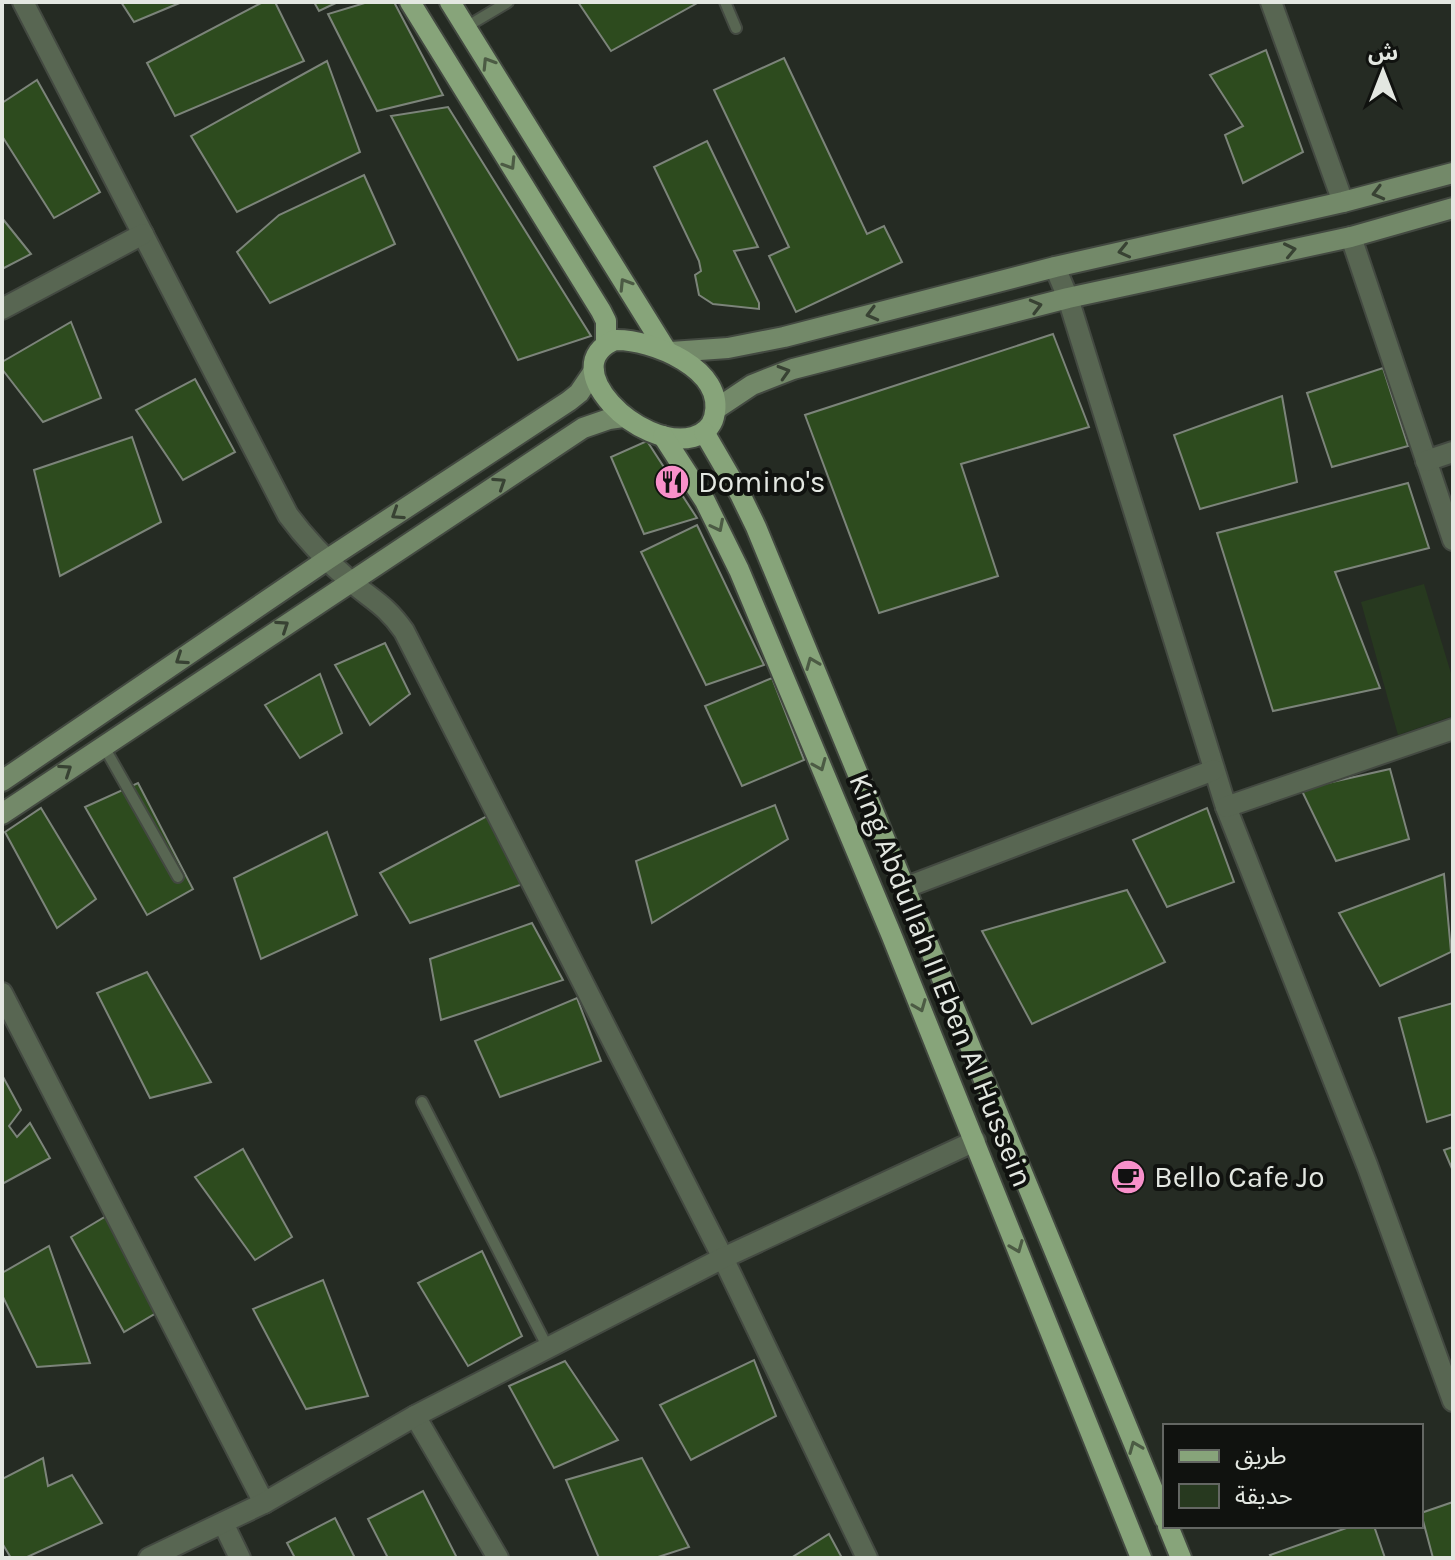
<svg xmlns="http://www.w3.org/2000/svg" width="1455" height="1560" viewBox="0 0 1455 1560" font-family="Karla,'Noto Sans Arabic',sans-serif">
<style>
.green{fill:#27391f}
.building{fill:#2d4b1e;stroke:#7c847a;stroke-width:2}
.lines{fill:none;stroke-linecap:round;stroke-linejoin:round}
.lane-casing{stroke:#434941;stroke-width:14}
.street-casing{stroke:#434941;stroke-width:24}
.secondary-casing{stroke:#434941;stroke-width:24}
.primary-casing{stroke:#434941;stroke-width:24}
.lane{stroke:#586652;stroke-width:10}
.street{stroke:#586652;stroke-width:20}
.secondary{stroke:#738969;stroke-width:20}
.primary{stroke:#87a47a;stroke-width:20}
.oneway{stroke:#4c5b44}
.oneway2{stroke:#384233}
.labels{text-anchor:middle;stroke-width:8;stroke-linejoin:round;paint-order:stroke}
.poi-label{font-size:30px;fill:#e3e7e1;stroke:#10120f;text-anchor:start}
.street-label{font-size:30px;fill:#e3e7e1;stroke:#10120f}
</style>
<rect width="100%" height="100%" fill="#252b23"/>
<path class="green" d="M1424,584l29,96v36l-55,19 -37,-133z"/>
<g class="building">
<path d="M121,2h61l-48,20z"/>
<path d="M263,2h12l29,59 -129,55 -28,-53z"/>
<path d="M314,2h24l-19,9z"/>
<path d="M368,2h26l49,93 -66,16 -49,-97z"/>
<path d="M578,2h121l-88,49z"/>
<path d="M1266,50l37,102 -60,31 -18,-48 18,-9 -33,-51z"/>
<path d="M784,58l83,176 17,-8 18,36 -106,50 -27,-56 20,-9 -75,-157z"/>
<path d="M327,61l33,91 -123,60 -46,-76z"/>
<path d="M37,80l63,112 -46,26 -52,-82v-33z"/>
<path d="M448,107l143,229 -73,24 -127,-244z"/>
<path d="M707,141l51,106 -24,4 25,52v6l-46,-5 -14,-9 -4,-20 6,-4 -2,-10 -45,-94z"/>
<path d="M364,175l31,69 -125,59 -33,-51 42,-37z"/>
<path d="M2,218l29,36 -29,15z"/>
<path d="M71,322l30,76 -58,24 -41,-53v-7z"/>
<path d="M1053,334l36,93 -128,37 37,112 -119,37 -74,-198z"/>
<path d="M1383,368l25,78 -76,21 -25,-74z"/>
<path d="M195,379l40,73 -52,28 -47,-70z"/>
<path d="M1282,396l15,86 -97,27 -26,-74z"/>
<path d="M132,437l29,85 -101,54 -26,-106z"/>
<path d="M647,441l50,77 -53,16 -33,-77z"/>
<path d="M1408,483l21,65 -94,24 45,116 -107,23 -56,-178z"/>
<path d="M697,525l67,140 -58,20 -65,-133z"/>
<path d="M385,643l25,51 -40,31 -35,-60z"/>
<path d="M320,674l22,59 -42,25 -35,-53z"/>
<path d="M772,678l32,82 -62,26 -37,-80z"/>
<path d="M1390,769l19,70 -73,22 -35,-72z"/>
<path d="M138,783l55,106 -46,26 -62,-108z"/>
<path d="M775,805l13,34 -136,84 -16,-62z"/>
<path d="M41,808l55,91 -39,29 -52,-96z"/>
<path d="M1207,808l27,74 -67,25 -34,-67z"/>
<path d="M487,816l36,68 -113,39 -30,-50z"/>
<path d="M327,832l30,83 -96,44 -27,-81z"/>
<path d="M1444,874l7,78 -71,34 -41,-73z"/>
<path d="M1127,890l38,72 -133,62 -50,-93z"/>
<path d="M532,923l31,57 -122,40 -11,-61z"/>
<path d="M147,972l64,110 -61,16 -53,-105z"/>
<path d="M577,998l24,63 -101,36 -25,-56z"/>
<path d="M1453,1003v111l-26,8 -28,-104z"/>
<path d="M2,1075l19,35 -12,16 8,11 13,-14 20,35 -48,26z"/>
<path d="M1453,1147v24l-9,-21z"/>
<path d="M243,1149l49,88 -37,23 -60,-83z"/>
<path d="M108,1215l48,98 -32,19 -53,-95z"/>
<path d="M49,1246l41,117 -53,4 -35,-72v-22z"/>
<path d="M482,1251l40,85 -54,30 -50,-83z"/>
<path d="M323,1280l45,116 -62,13 -53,-100z"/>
<path d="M754,1360l22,56 -85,44 -31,-55z"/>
<path d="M565,1361l53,79 -64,28 -45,-82z"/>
<path d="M43,1458l5,28 24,-11 30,48 -77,35h-14l-9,-15v-64z"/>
<path d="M642,1458l47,89 -34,11h-56l-33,-78z"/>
<path d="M423,1491l34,67h-69l-20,-39z"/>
<path d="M1453,1502v56h-20l-12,-45z"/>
<path d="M335,1518l20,40h-60l-8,-15z"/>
<path d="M1352,1526h22l11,32h-113l-2,-3z"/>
<path d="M829,1534l13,24h-51z"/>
</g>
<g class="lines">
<g class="lane-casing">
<g id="lane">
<path d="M725,2l11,26"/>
<path d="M466,27l42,-25"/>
<path d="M103,745l75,132"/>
<path d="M422,1102l126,246"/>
</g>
</g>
<g class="street-casing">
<g id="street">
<path d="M23,2l265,513c17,23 39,46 61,65 23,20 36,24 55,51l319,627 144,300"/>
<path d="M1271,2l72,200"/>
<path d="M1351,237l102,303"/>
<path d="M1055,267l13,31 158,509 141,358 86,236"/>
<path d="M2,309l141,-75"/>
<path d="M1426,461l27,-9"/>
<path d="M1226,807l227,-78"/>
<path d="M904,888l310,-118"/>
<path d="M2,993l262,510"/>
<path d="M415,1416l83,142"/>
<path d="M223,1523l17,35"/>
<path d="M149,1558l115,-55 151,-87 308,-158 252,-117"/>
</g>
</g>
<g class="secondary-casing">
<g id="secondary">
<path d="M671,352l57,-4 56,-11 271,-70 288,-65 110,-29"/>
<path d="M716,409l36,-24 41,-16 275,-71 283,-61 102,-29"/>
<path d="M2,781l326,-222 241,-158 10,-8 15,-22"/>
<path d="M2,814l581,-386 26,-9 14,-2"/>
</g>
</g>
<g class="primary-casing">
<g id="primary">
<path d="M410,2l191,309 5,10v23"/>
<path d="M450,2l216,348"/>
<path d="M615,340c36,-1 112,29 99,77 -2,9 -10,17 -21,20 -53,14 -140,-71 -78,-97z"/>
<path d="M704,432l36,62 16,33 409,992"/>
<path d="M663,436l42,65 34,69 152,364 250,624"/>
<path d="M1168,1526l13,32"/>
</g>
</g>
<use href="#lane" class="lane"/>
<use href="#street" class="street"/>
<use href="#secondary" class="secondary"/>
<use href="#primary" class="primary"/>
</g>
<defs><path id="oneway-chevron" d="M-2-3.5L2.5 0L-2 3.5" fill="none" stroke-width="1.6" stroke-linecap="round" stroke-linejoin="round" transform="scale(2)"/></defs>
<g class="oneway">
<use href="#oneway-chevron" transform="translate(488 63) rotate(-122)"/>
<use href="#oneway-chevron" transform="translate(510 164) rotate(58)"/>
<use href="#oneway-chevron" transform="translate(625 284) rotate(-122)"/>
<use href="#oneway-chevron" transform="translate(718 526) rotate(63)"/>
<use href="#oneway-chevron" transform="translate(812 663) rotate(-112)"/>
<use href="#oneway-chevron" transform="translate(820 765) rotate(67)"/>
<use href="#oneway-chevron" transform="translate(920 1006) rotate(68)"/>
<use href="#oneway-chevron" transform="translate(1017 1247) rotate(68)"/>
<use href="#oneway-chevron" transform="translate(1135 1447) rotate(-112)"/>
</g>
<g class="oneway2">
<use href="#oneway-chevron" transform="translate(1378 193) rotate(165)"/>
<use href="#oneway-chevron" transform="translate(1290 250) rotate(-12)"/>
<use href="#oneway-chevron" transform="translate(1124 251) rotate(167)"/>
<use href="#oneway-chevron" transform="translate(1036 306) rotate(-15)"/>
<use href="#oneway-chevron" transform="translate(872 314) rotate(165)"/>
<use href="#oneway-chevron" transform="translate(784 372) rotate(-17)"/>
<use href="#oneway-chevron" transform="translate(500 483) rotate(-33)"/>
<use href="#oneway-chevron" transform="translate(397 514) rotate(147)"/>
<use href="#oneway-chevron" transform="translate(283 626) rotate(-34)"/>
<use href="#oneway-chevron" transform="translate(181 659) rotate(146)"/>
<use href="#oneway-chevron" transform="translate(66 770) rotate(-34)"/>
</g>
<defs>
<g id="restaurant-disc" transform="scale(1.8)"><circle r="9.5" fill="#f890ca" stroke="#10120f"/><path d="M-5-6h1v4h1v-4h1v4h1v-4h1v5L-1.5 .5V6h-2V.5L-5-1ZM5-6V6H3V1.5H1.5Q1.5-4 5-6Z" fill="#111"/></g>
<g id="cafe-disc" transform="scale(1.8)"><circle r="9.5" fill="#f890ca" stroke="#10120f"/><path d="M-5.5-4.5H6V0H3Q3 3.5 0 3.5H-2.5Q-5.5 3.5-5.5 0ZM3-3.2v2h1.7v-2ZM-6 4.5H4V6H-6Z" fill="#111"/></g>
</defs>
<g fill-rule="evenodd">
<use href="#restaurant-disc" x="672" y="482"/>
<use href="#cafe-disc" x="1128" y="1177"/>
</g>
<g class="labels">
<g class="poi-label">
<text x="698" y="492">Domino's</text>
<text x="1154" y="1187">Bello Cafe Jo</text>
</g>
<g class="street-label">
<text transform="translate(941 980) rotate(68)" y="10">King Abdullah II Eben Al Hussein</text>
</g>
</g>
<rect width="1455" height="1560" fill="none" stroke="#e3e7e1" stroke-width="8"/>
<rect x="1163" y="1424" width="260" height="104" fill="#10120f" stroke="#646763" stroke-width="2"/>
<rect x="1179" y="1450" width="40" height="12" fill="#87a47a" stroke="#646763" stroke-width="2"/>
<text x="1235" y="1464" font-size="24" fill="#e3e7e1">طريق</text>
<rect x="1179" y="1484" width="40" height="24" fill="#27391f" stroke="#646763" stroke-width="2"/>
<text x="1235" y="1504" font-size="24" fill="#e3e7e1">حديقة</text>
<g transform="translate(1383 72)" stroke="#10120f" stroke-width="6" paint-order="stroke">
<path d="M0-6L14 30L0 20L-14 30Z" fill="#e3e7e1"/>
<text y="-12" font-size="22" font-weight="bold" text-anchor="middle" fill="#e3e7e1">ش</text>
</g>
</svg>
